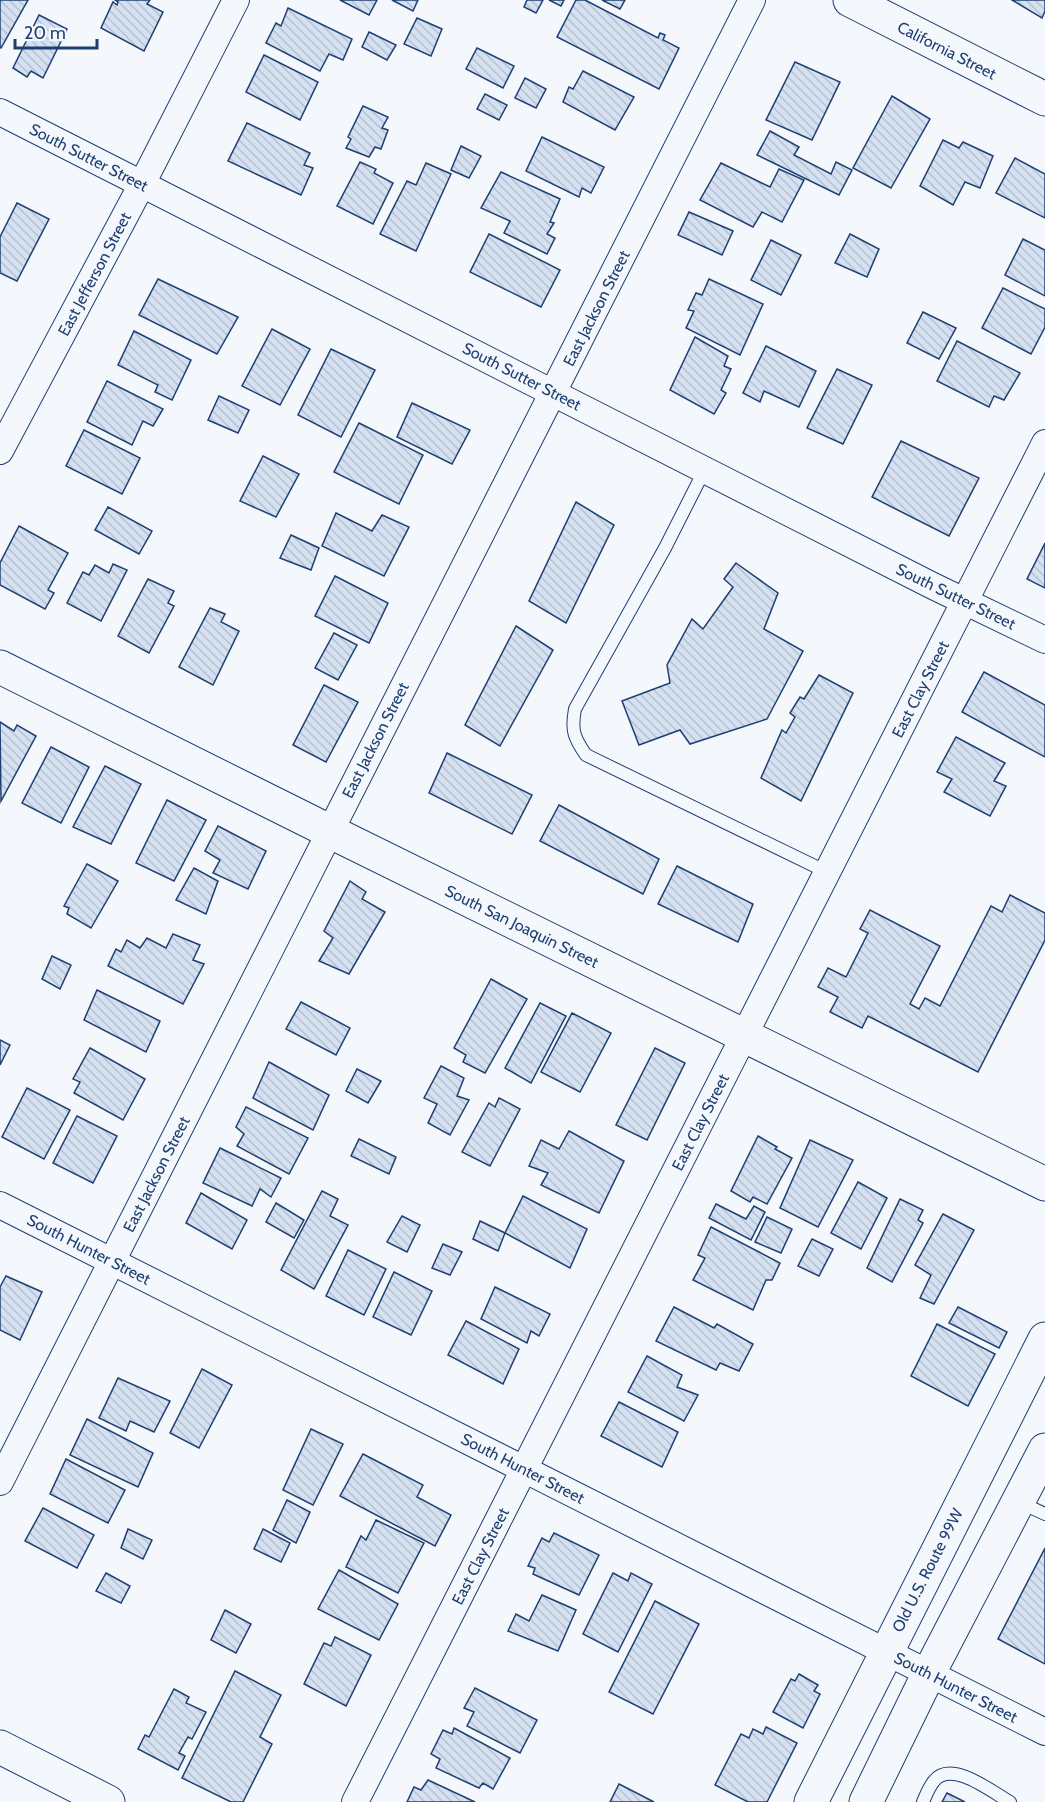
<svg xmlns="http://www.w3.org/2000/svg" width="1045" height="1802" viewBox="0 0 1045 1802" font-family="Cabin,sans-serif">
<style>
.building{fill:url(#building-back-hatch);stroke:#1d3f73;stroke-width:1.5}
.lines{fill:none;stroke-linecap:round;stroke-linejoin:round}
.lane-casing{stroke:#1d3f73;stroke-width:14}
.street-casing{stroke:#1d3f73;stroke-width:28}
.secondary-casing{stroke:#1d3f73;stroke-width:35}
.primary-casing{stroke:#1d3f73;stroke-width:35}
.lane{stroke:#f4f7fb;stroke-width:12}
.street{stroke:#f4f7fb;stroke-width:26}
.secondary{stroke:#f4f7fb;stroke-width:33}
.primary{stroke:#f4f7fb;stroke-width:33}
.labels{text-anchor:middle;stroke-width:4.5;stroke-linejoin:round;paint-order:stroke}
.street-label{font-size:16px;fill:#1d3f73;stroke:#f4f7fb}
</style>
<defs>
<pattern id="building-back-hatch" width="6" height="6" patternUnits="userSpaceOnUse" patternTransform="scale(1.5)"><rect width="6" height="6" fill="#d5e0f0"/><path d="M-1 5l2 2M0 0l6 6M5-1l2 2" fill="none" stroke="#b6c1d1"/></pattern>
</defs>
<rect width="100%" height="100%" fill="#f4f7fb"/>
<g class="building">
<path d="M0,0h28l-27,48 -1,-1z"/>
<path d="M115,0h35l-3,4 16,8 -19,39 -43,-23 12,-26 4,3 1,-3z"/>
<path d="M340,0h37l-8,15z"/>
<path d="M392,0h26l-5,11z"/>
<path d="M527,0h16l-7,13 -12,-6z"/>
<path d="M549,0h15l-3,6z"/>
<path d="M576,0h9l73,38 2,-5 5,2 -2,5 16,8 -20,41 -102,-52z"/>
<path d="M602,0h23l-5,9z"/>
<path d="M1012,0h33v11l-3,7z"/>
<path d="M288,8l64,31 -9,21 -14,-6 -9,17 -54,-28 10,-20 5,3z"/>
<path d="M39,15l28,14 -24,49 -12,-7 -4,6 -14,-9z"/>
<path d="M417,18l25,11 -11,27 -27,-12z"/>
<path d="M369,32l27,13 -9,15 -25,-13z"/>
<path d="M477,48l37,18 -11,22 -37,-19z"/>
<path d="M264,55l54,27 -18,38 -54,-28z"/>
<path d="M795,62l45,20 -28,58 -46,-20z"/>
<path d="M583,71l51,26 -19,33 -52,-28 6,-15 4,2z"/>
<path d="M525,78l21,11 -10,19 -21,-10z"/>
<path d="M485,94l22,11 -8,15 -22,-11z"/>
<path d="M892,96l38,23 -39,69 -38,-20z"/>
<path d="M363,106l25,11 -6,11 6,2 -7,19 -6,-2 -6,10 -23,-9 5,-9 -3,-2z"/>
<path d="M247,123l63,30 -6,12 9,3 -12,27 -73,-34z"/>
<path d="M770,131l29,16 -5,8 37,19 5,-12 16,8 -13,25 -82,-40z"/>
<path d="M542,137l62,30 -13,26 -9,-5 -3,9 -53,-26z"/>
<path d="M943,140l16,8 4,-6 30,14 -13,32 -15,-6 -12,23 -33,-19z"/>
<path d="M461,146l20,10 -12,22 -18,-8z"/>
<path d="M1015,158l30,16v44l-49,-25z"/>
<path d="M360,162l16,7 -2,4 19,10 -20,41 -36,-18z"/>
<path d="M426,163l25,11 -35,77 -36,-17 27,-53 9,4z"/>
<path d="M721,163l49,24 9,-18 25,11 -22,42 -20,-10 -9,15 -53,-27z"/>
<path d="M501,172l59,27 -10,23 4,1 -7,11 8,4 -8,16 -43,-21 6,-12 -29,-13z"/>
<path d="M17,203l32,16 -32,62 -17,-8v-36z"/>
<path d="M689,212l44,19 -11,24 -44,-20z"/>
<path d="M489,234l71,36 -19,37 -71,-35z"/>
<path d="M850,234l29,15 -12,28 -32,-14z"/>
<path d="M1023,239l22,11v46l-40,-21z"/>
<path d="M771,240l30,15 -20,40 -30,-15z"/>
<path d="M158,279l80,38 -21,37 -78,-39z"/>
<path d="M709,279l54,25 -23,51 -54,-27 8,-17 -6,-1 8,-17 6,2z"/>
<path d="M1003,288l42,21v18l-14,27 -49,-26z"/>
<path d="M923,312l33,16 -17,31 -32,-16z"/>
<path d="M272,329l38,20 -30,56 -38,-19z"/>
<path d="M134,331l57,29 -19,40 -17,-8 3,-7 -40,-20z"/>
<path d="M695,337l33,19 -4,10 7,3 -10,21 5,3 -12,21 -44,-24z"/>
<path d="M957,341l63,32 -16,27 -10,-4 -5,11 -52,-26z"/>
<path d="M766,346l50,25 -17,36 -35,-16 -4,11 -17,-9z"/>
<path d="M331,349l44,21 -34,67 -43,-22z"/>
<path d="M837,369l35,16 -29,59 -36,-16z"/>
<path d="M107,381l56,28 -10,17 -10,-5 -11,24 -45,-23z"/>
<path d="M219,396l30,14 -11,23 -30,-13z"/>
<path d="M412,403l58,27 -18,34 -55,-27z"/>
<path d="M359,423l64,32 -24,49 -65,-32z"/>
<path d="M84,430l56,28 -18,36 -56,-28z"/>
<path d="M901,441l78,37 -30,58 -77,-39z"/>
<path d="M263,456l36,18 -23,43 -36,-16z"/>
<path d="M576,502l38,23 -48,98 -37,-22z"/>
<path d="M108,507l44,24 -13,23 -44,-24z"/>
<path d="M336,513l36,18 10,-16 27,12 -25,49 -62,-30z"/>
<path d="M19,526l49,27 -20,37 6,3 -9,16 -45,-24v-22z"/>
<path d="M291,535l28,13 -8,22 -31,-12z"/>
<path d="M1045,543v45l-18,-9z"/>
<path d="M736,563l42,30 -14,36 39,22 -36,68 -77,25 -10,-14 -41,15 -17,-44 48,-18 -3,-18 25,-46 11,10 30,-42 -9,-8z"/>
<path d="M113,564l14,6 -26,51 -34,-18 16,-31 6,3 6,-10 14,8z"/>
<path d="M335,576l53,27 -19,40 -54,-27z"/>
<path d="M148,579l26,12 -6,12 6,3 -25,47 -31,-17z"/>
<path d="M210,608l15,6 -4,8 18,9 -26,54 -34,-18z"/>
<path d="M516,626l37,24 -53,96 -35,-21z"/>
<path d="M334,633l23,12 -19,35 -23,-12z"/>
<path d="M984,672l61,33v52l-83,-45z"/>
<path d="M819,675l34,18 -52,108 -40,-23 21,-48 4,3 9,-16 -5,-4 10,-16 4,2z"/>
<path d="M324,685l34,17 -32,60 -33,-17z"/>
<path d="M0,722l14,9 3,-6 19,11 -35,65z"/>
<path d="M956,737l49,26 -11,18 12,5 -16,30 -46,-24 8,-13 -15,-7z"/>
<path d="M51,747l38,20 -28,56 -39,-20z"/>
<path d="M447,753l85,42 -20,39 -83,-41z"/>
<path d="M105,766l36,18 -30,60 -38,-17z"/>
<path d="M167,800l39,20 -32,61 -38,-18z"/>
<path d="M559,805l100,54 -16,35 -103,-53z"/>
<path d="M218,826l48,25 -18,38 -35,-16 7,-13 -15,-9z"/>
<path d="M87,864l31,17 -27,47 -24,-14 2,-6 -5,-2z"/>
<path d="M677,866l76,38 -15,38 -80,-38z"/>
<path d="M194,868l24,13 -12,33 -30,-14z"/>
<path d="M350,881l16,11 -4,7 23,13 -36,62 -30,-13 14,-23 -9,-7z"/>
<path d="M1010,895l35,18v27l-67,132 -110,-56 -6,12 -32,-16 8,-15 -20,-10 10,-19 18,9 22,-44 -8,-4 10,-19 70,36 -30,58 9,5 6,-11 15,8 51,-100 11,6z"/>
<path d="M173,934l27,11 -7,15 11,4 -21,40 -75,-38 8,-17 5,3 6,-12 13,8 7,-10 19,10z"/>
<path d="M52,956l19,9 -11,24 -18,-10z"/>
<path d="M491,979l36,20 -42,74 -22,-11 3,-7 -12,-7z"/>
<path d="M97,990l63,31 -14,31 -62,-32z"/>
<path d="M301,1002l49,26 -14,27 -50,-26z"/>
<path d="M540,1003l26,13 -35,67 -26,-15z"/>
<path d="M572,1013l39,20 -31,59 -39,-20z"/>
<path d="M0,1040l10,5 -10,20z"/>
<path d="M90,1048l55,31 -22,41 -49,-27 6,-11 -7,-3z"/>
<path d="M655,1048l30,15 -38,77 -31,-15z"/>
<path d="M269,1062l60,33 -16,35 -60,-32z"/>
<path d="M441,1066l23,12 -7,18 12,4 -19,35 -22,-12 9,-19 -13,-6z"/>
<path d="M357,1069l24,12 -13,22 -22,-12z"/>
<path d="M27,1088l43,22 -26,49 -42,-22z"/>
<path d="M499,1098l21,11 -30,57 -28,-14 27,-49 6,4z"/>
<path d="M246,1107l62,31 -19,36 -52,-28 7,-12 -8,-7z"/>
<path d="M77,1116l40,20 -24,47 -40,-20z"/>
<path d="M569,1131l55,30 -25,52 -58,-28 7,-12 -19,-7 12,-26 18,9z"/>
<path d="M758,1136l19,11 -2,2 17,9 -25,46 -14,-7 -3,5 -19,-11z"/>
<path d="M359,1139l37,18 -7,17 -38,-18z"/>
<path d="M810,1140l43,20 -35,67 -38,-19z"/>
<path d="M220,1148l61,30 -10,19 -11,-8 -8,17 -49,-23z"/>
<path d="M858,1182l29,16 -26,51 -30,-16z"/>
<path d="M322,1191l16,8 -8,17 18,9 -34,64 -33,-19z"/>
<path d="M201,1193l46,27 -15,29 -46,-26z"/>
<path d="M523,1196l64,33 -17,39 -65,-35z"/>
<path d="M900,1199l23,11 -5,10 5,3 -31,59 -25,-14z"/>
<path d="M276,1203l28,17 -10,18 -28,-16z"/>
<path d="M716,1204l30,15 8,-13 11,6 -14,28 -42,-22z"/>
<path d="M943,1214l31,16 -40,74 -14,-6 11,-23 -16,-10z"/>
<path d="M402,1216l18,9 -13,27 -20,-10z"/>
<path d="M767,1217l25,12 -11,24 -26,-11z"/>
<path d="M480,1221l25,12 -7,18 -25,-12z"/>
<path d="M711,1227l69,36 -8,17h-6l-13,30 -60,-30 12,-22 -7,-3z"/>
<path d="M812,1239l21,10 -14,27 -21,-10z"/>
<path d="M443,1244l19,8 -12,23 -18,-7z"/>
<path d="M348,1250l38,19 -22,46 -38,-19z"/>
<path d="M394,1272l38,19 -21,44 -38,-18z"/>
<path d="M6,1276l36,16 -22,48 -20,-10v-43z"/>
<path d="M495,1287l55,27 -11,22 -8,-5 -4,12 -46,-24z"/>
<path d="M674,1307l40,21 3,-4 36,20 -14,27 -19,-8 -4,7 -60,-29z"/>
<path d="M958,1307l49,25 -8,16 -50,-25z"/>
<path d="M466,1321l53,28 -16,35 -55,-29z"/>
<path d="M937,1324l58,30 -27,52 -57,-30z"/>
<path d="M647,1356l35,19 -5,12 21,8 -14,26 -56,-29z"/>
<path d="M202,1369l30,16 -33,63 -29,-15z"/>
<path d="M118,1378l52,23 -16,31 -24,-11 -4,10 -27,-13z"/>
<path d="M619,1402l59,30 -16,35 -61,-31z"/>
<path d="M87,1419l66,34 -15,34 -68,-32z"/>
<path d="M311,1429l32,15 -30,61 -30,-15z"/>
<path d="M363,1454l60,31 -6,12 34,18 -16,31 -95,-50z"/>
<path d="M66,1459l59,31 -17,33 -58,-29z"/>
<path d="M287,1500l23,12 -14,31 -23,-13z"/>
<path d="M43,1508l51,27 -17,33 -52,-27z"/>
<path d="M376,1520l48,23 -26,50 -52,-26 15,-31 5,4z"/>
<path d="M128,1529l24,11 -9,19 -22,-11z"/>
<path d="M263,1529l27,14 -9,19 -27,-13z"/>
<path d="M554,1533l45,22 -20,40 -46,-21 2,-6 -7,-2 14,-28 7,4z"/>
<path d="M1045,1548v116l-47,-25z"/>
<path d="M339,1570l59,34 -19,36 -61,-31z"/>
<path d="M106,1573l24,13 -9,17 -25,-12z"/>
<path d="M613,1573l15,8 3,-8 21,11 -34,68 -35,-18z"/>
<path d="M542,1595l34,15 -18,41 -50,-20 8,-17 13,7z"/>
<path d="M655,1601l44,23 -46,90 -44,-22z"/>
<path d="M225,1610l26,14 -15,29 -25,-13z"/>
<path d="M335,1637l36,18 -25,51 -42,-22 20,-41 7,3z"/>
<path d="M235,1671l46,24 -21,42 12,7 -29,58h-12l-49,-24z"/>
<path d="M799,1674l19,11 -4,6 6,3 -17,34 -30,-16 18,-33 4,2z"/>
<path d="M475,1688l62,32 -17,33 -53,-27 7,-14 -10,-4z"/>
<path d="M174,1689l15,8 -3,6 20,9 -14,27 -4,-2 -9,16 6,3 -7,14 -40,-21 7,-14 4,2z"/>
<path d="M766,1727l31,16 -30,59h-19l-33,-17 26,-51 8,4 4,-9 10,5z"/>
<path d="M454,1728l56,30 -17,31 -10,-6 -4,5 -43,-20 4,-9 -9,-5 12,-24 9,4z"/>
<path d="M428,1780l47,22h-68l7,-15 7,3z"/>
<path d="M619,1784l35,18h-44z"/>
<path d="M947,1793l18,9h-23z"/>
</g>
<g class="lines">
<g class="lane-casing">
<g id="lane">
<path d="M705,469l-40,79 -90,161c-4,21 -1,29 11,46l241,117"/>
<path d="M1019,1502l26,12"/>
<path d="M923,1802c3,-7 6,-15 11,-21 17,-22 58,11 76,21"/>
</g>
</g>
<g class="street-casing">
<g id="street">
<path d="M0,112l933,474 112,54"/>
<path d="M0,451l142,-267 94,-184"/>
<path d="M0,1205l1045,527"/>
<path d="M0,1482l752,-1482"/>
<path d="M355,1802l690,-1359"/>
</g>
</g>
<g class="secondary-casing">
<g id="secondary">
<path d="M850,0l195,99"/>
<path d="M0,667l329,164 716,353"/>
<path d="M0,1747l108,55"/>
</g>
</g>
<g class="primary-casing">
<g id="primary">
<path d="M811,1802l234,-463"/>
<path d="M866,1802l63,-129 116,-223"/>
</g>
</g>
<use href="#lane" class="lane"/>
<use href="#street" class="street"/>
<use href="#secondary" class="secondary"/>
<use href="#primary" class="primary"/>
</g>
<g class="labels">
<g class="street-label">
<text transform="translate(947 50) rotate(27)" y="6">California Street</text>
<text transform="translate(89 157) rotate(27)" y="6">South Sutter Street</text>
<text transform="translate(94 274) rotate(-62)" y="6">East Jefferson Street</text>
<text transform="translate(596 308) rotate(-63)" y="6">East Jackson Street</text>
<text transform="translate(522 376) rotate(27)" y="6">South Sutter Street</text>
<text transform="translate(956 596) rotate(26)" y="6">South Sutter Street</text>
<text transform="translate(920 689) rotate(-63)" y="6">East Clay Street</text>
<text transform="translate(375 740) rotate(-63)" y="6">East Jackson Street</text>
<text transform="translate(522 926) rotate(26)" y="6">South San Joaquin Street</text>
<text transform="translate(700 1122) rotate(-63)" y="6">East Clay Street</text>
<text transform="translate(156 1174) rotate(-63)" y="6">East Jackson Street</text>
<text transform="translate(89 1249) rotate(27)" y="6">South Hunter Street</text>
<text transform="translate(523 1468) rotate(27)" y="6">South Hunter Street</text>
<text transform="translate(480 1556) rotate(-63)" y="6">East Clay Street</text>
<text transform="translate(927 1570) rotate(-63)" y="6">Old U.S. Route 99W</text>
<text transform="translate(956 1687) rotate(27)" y="6">South Hunter Street</text>
</g>
</g>
<path d="M15 39v9h82v-9" fill="none" stroke="#1d3f73" stroke-width="3"/>
<text x="24" y="39" font-size="18" fill="#1d3f73" stroke="#f4f7fb" stroke-width="4.5" paint-order="stroke">20 m</text>
</svg>
